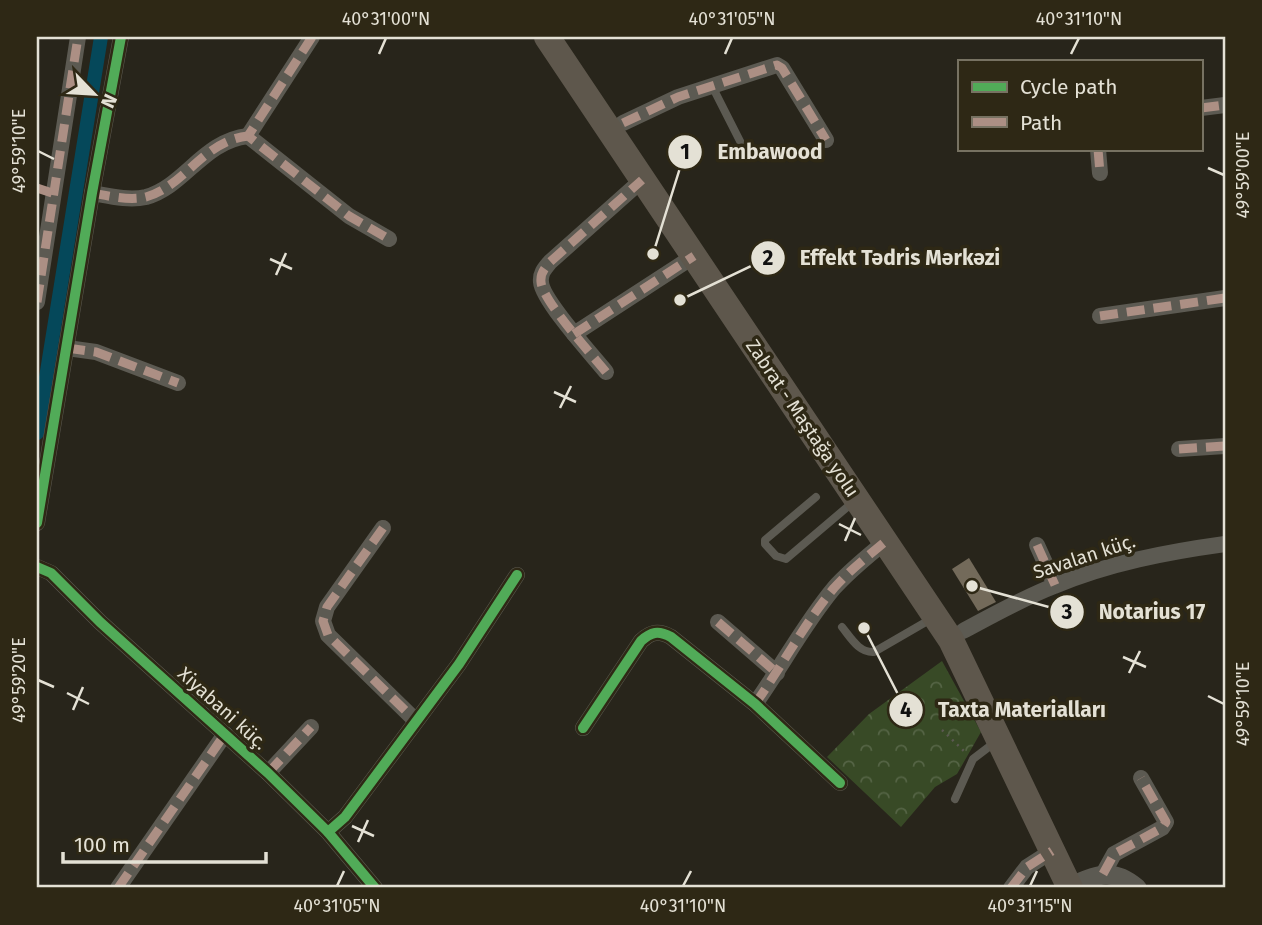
<svg xmlns="http://www.w3.org/2000/svg" width="1262" height="925" viewBox="0 0 1262 925" font-family="'Fira Sans',sans-serif">
<style>
.forest{fill:url(#forest-crowns)}
.lines{fill:none;stroke-linecap:round;stroke-linejoin:round}
.canal{stroke:#05485a;stroke-width:14}
.building{fill:#736a5a}
.path{stroke:#5b5951;stroke-width:2.5;stroke-dasharray:2 5;stroke-linecap:butt}
.service{stroke:#5c5a52;stroke-width:8}
.minor{stroke:#5c5a52;stroke-width:16}
.tertiary{stroke:#5c5a52;stroke-width:19}
.primary{stroke:#5e574c;stroke-width:26}
.quiet{stroke:#ac8f84;stroke-width:9;stroke-dasharray:18 9;stroke-linecap:butt}
.cycleway-casing{stroke:#2e2815;stroke-width:15}
.cycleway{stroke:#51ab58;stroke-width:10}
.ticks{fill:none;stroke:#e4e1d5;stroke-width:2.5}
.labels{text-anchor:middle;stroke-width:7;stroke-linejoin:round;paint-order:stroke}
.street-label{font-size:19px;fill:#e4e1d5;stroke:#2e2815}
.leader{fill:none;stroke:#e4e1d5;stroke-width:2.5}
.callout-dot{fill:#e4e1d5;stroke:#2e2815;stroke-width:2.5}
.mark-label{font-size:21px;text-anchor:middle;font-weight:bold;fill:#111}
.callout-label{font-size:21px;text-anchor:middle;font-weight:bold;fill:#e4e1d5;stroke:#2e2815;stroke-width:7;stroke-linejoin:round;paint-order:stroke}
.neatline{fill:none;stroke:#e4e1d5;stroke-width:2.5}
.ticks-label{font-size:18px;text-anchor:middle;fill:#e4e1d5}
</style>
<defs>
<pattern id="forest-crowns" width="20" height="18" patternUnits="userSpaceOnUse" patternTransform="scale(1.75)"><rect width="20" height="18" fill="#384a26"/><path d="M2 6a3 3 0 1 1 6 0M12 15a3 3 0 1 1 6 0" fill="none" stroke="#556445"/></pattern>
</defs>
<rect width="100%" height="100%" fill="#28251b"/>
<path class="forest" d="M942,661l39,71 -24,42 -22,13 -34,40 -74,-70 42,-43z"/>
<g class="lines">
<path class="canal" d="M37,433l64,-396"/>
</g>
<path class="building" d="M969,558l27,44 -18,9 -26,-42z"/>
<g class="lines">
<path class="path" d="M942,730l23,22"/>
<g class="service">
<path d="M712,86l30,59"/>
<path d="M816,497l-51,43v4l11,12 10,3 66,-56"/>
<path d="M842,627c9,11 17,26 32,25l57,-33"/>
<path d="M955,799l18,-40 21,-16"/>
</g>
<g class="minor">
<path d="M312,37l-64,99 101,80 40,23"/>
<path d="M1201,108l24,-3"/>
<path d="M623,123l55,-26 99,-32 5,3 44,72"/>
<path d="M1098,149l2,24"/>
<path d="M92,193c17,3 37,8 54,4 39,-11 57,-56 102,-61"/>
<path d="M37,302l41,-265"/>
<path d="M1100,316l125,-18"/>
<path d="M574,334l120,-78"/>
<path d="M67,348l29,4 82,31"/>
<path d="M606,372c-13,-16 -64,-72 -65,-90 -1,-9 4,-14 9,-20l92,-82"/>
<path d="M1179,449l46,-3"/>
<path d="M37,523l55,-330 29,-156"/>
<path d="M383,528l-56,79 -4,14 5,14 88,86"/>
<path d="M1037,545l18,40"/>
<path d="M37,567l14,6 49,49 168,151 60,59 47,56"/>
<path d="M718,622l59,51"/>
<path d="M963,631c30,-16 60,-33 91,-45 55,-23 113,-34 171,-42"/>
<path d="M755,704c27,-38 49,-80 79,-116 16,-18 34,-32 52,-47"/>
<path d="M583,728l58,-87c10,-9 17,-11 30,-4l84,67 85,79"/>
<path d="M268,773l43,-46"/>
<path d="M328,832l17,-15 114,-153 58,-89"/>
<path d="M1103,874l11,-20 48,-26 4,-6 -25,-44"/>
<path d="M118,888l107,-154"/>
<path d="M1011,888l16,-21 25,-16"/>
</g>
<path class="tertiary" d="M1069,887c27,-12 44,-20 68,1"/>
<path class="primary" d="M547,37l404,603 119,248"/>
<g class="quiet">
<path d="M312,37l-64,99 101,80 40,23"/>
<path d="M1201,108l24,-3"/>
<path d="M623,123l55,-26 99,-32 5,3 44,72"/>
<path d="M1098,149l2,24"/>
<path d="M37,188l15,5"/>
<path d="M92,193c17,3 37,8 54,4 39,-11 57,-56 102,-61"/>
<path d="M37,302l41,-265"/>
<path d="M1100,316l125,-18"/>
<path d="M574,334l120,-78"/>
<path d="M67,348l29,4 82,31"/>
<path d="M606,372c-13,-16 -64,-72 -65,-90 -1,-9 4,-14 9,-20l92,-82"/>
<path d="M1179,449l46,-3"/>
<path d="M383,528l-56,79 -4,14 5,14 88,86"/>
<path d="M1037,545l18,40"/>
<path d="M718,622l59,51"/>
<path d="M755,704c27,-38 49,-80 79,-116 16,-18 34,-32 52,-47"/>
<path d="M268,773l43,-46"/>
<path d="M1103,874l11,-20 48,-26 4,-6 -25,-44"/>
<path d="M118,888l107,-154"/>
<path d="M1011,888l16,-21 25,-16"/>
</g>
<g class="cycleway-casing">
<g id="cycleway">
<path d="M37,523l55,-330 29,-156"/>
<path d="M37,567l14,6 49,49 168,151 60,59 47,56"/>
<path d="M583,728l58,-87c10,-9 17,-11 30,-4l84,67 85,79"/>
<path d="M328,832l17,-15 114,-153 58,-89"/>
</g>
</g>
<use href="#cycleway" class="cycleway"/>
</g>
<path class="ticks" d="M379,54l7,-16M725,54l7,-16M1071,54l8,-16M38,151l16,8M1208,168l16,7M270,259l22,10M276,275l10,-22M554,392l22,10M560,408l11,-22M839,524l22,11M845,541l10,-23M1123,657l23,10M1129,673l11,-22M38,680l16,7M67,693l22,11M1208,696l16,8M73,710l10,-23M352,826l22,10M358,842l10,-22M337,886l7,-15M683,886l8,-15M1030,886l7,-15"/>
<g class="labels">
<g class="street-label">
<text transform="translate(803 418) rotate(56)" y="7">Zabrat - Maştağa yolu</text>
<text transform="translate(1084 556) rotate(-18)" y="7">Savalan küç.</text>
<text transform="translate(223 708) rotate(42)" y="7">Xiyabani küç.</text>
</g>
</g>
<path class="leader" d="M653 254L685 152M680 300L768 258M972 586L1067 612M864 628L906 710"/>
<g class="callout-dot">
<circle cx="653" cy="254" r="7"/>
<circle cx="680" cy="300" r="7"/>
<circle cx="972" cy="586" r="7"/>
<circle cx="864" cy="628" r="7"/>
<circle cx="685" cy="152" r="18"/>
<circle cx="768" cy="258" r="18"/>
<circle cx="1067" cy="612" r="18"/>
<circle cx="906" cy="710" r="18"/>
</g>
<g class="mark-label">
<text x="685" y="159">1</text>
<text x="768" y="265">2</text>
<text x="1067" y="619">3</text>
<text x="906" y="717">4</text>
</g>
<g class="callout-label">
<text x="770" y="159">Embawood</text>
<text x="900" y="265">Effekt Tədris Mərkəzi</text>
<text x="1152" y="619">Notarius 17</text>
<text x="1022" y="717">Taxta Materialları</text>
</g>
<rect width="1262" height="925" fill="none" stroke="#2e2815" stroke-width="77"/>
<rect x="958" y="60" width="245" height="91" fill="#2e2815" stroke="#777262" stroke-width="2"/>
<rect x="972" y="82" width="35" height="10" fill="#51ab58" stroke="#777262" stroke-width="2"/>
<text x="1020" y="94" font-size="21" fill="#e4e1d5">Cycle path</text>
<rect x="972" y="117" width="35" height="10" fill="#ac8f84" stroke="#777262" stroke-width="2"/>
<text x="1020" y="130" font-size="21" fill="#e4e1d5">Path</text>
<g transform="translate(94 94) rotate(115)" stroke="#2e2815" stroke-width="5" paint-order="stroke">
<path d="M0-5L12 26L0 18L-12 26Z" fill="#e4e1d5"/>
<text y="-10" font-size="19" font-weight="bold" text-anchor="middle" fill="#e4e1d5">N</text>
</g>
<path d="M63 852v10h203v-10" fill="none" stroke="#e4e1d5" stroke-width="3.5"/>
<text x="74" y="852" font-size="21" fill="#e4e1d5" stroke="#2e2815" stroke-width="5" paint-order="stroke">100 m</text>
<rect x="38" y="38" width="1186" height="848" class="neatline"/>
<g class="ticks-label">
<text x="386" y="25">40°31'00"N</text>
<text x="732" y="25">40°31'05"N</text>
<text x="1079" y="25">40°31'10"N</text>
<text transform="translate(19 151) rotate(-90)" y="6">49°59'10"E</text>
<text transform="translate(1243 175) rotate(-90)" y="6">49°59'00"E</text>
<text transform="translate(19 680) rotate(-90)" y="6">49°59'20"E</text>
<text transform="translate(1243 704) rotate(-90)" y="6">49°59'10"E</text>
<text x="337" y="912">40°31'05"N</text>
<text x="683" y="912">40°31'10"N</text>
<text x="1030" y="912">40°31'15"N</text>
</g>
</svg>
